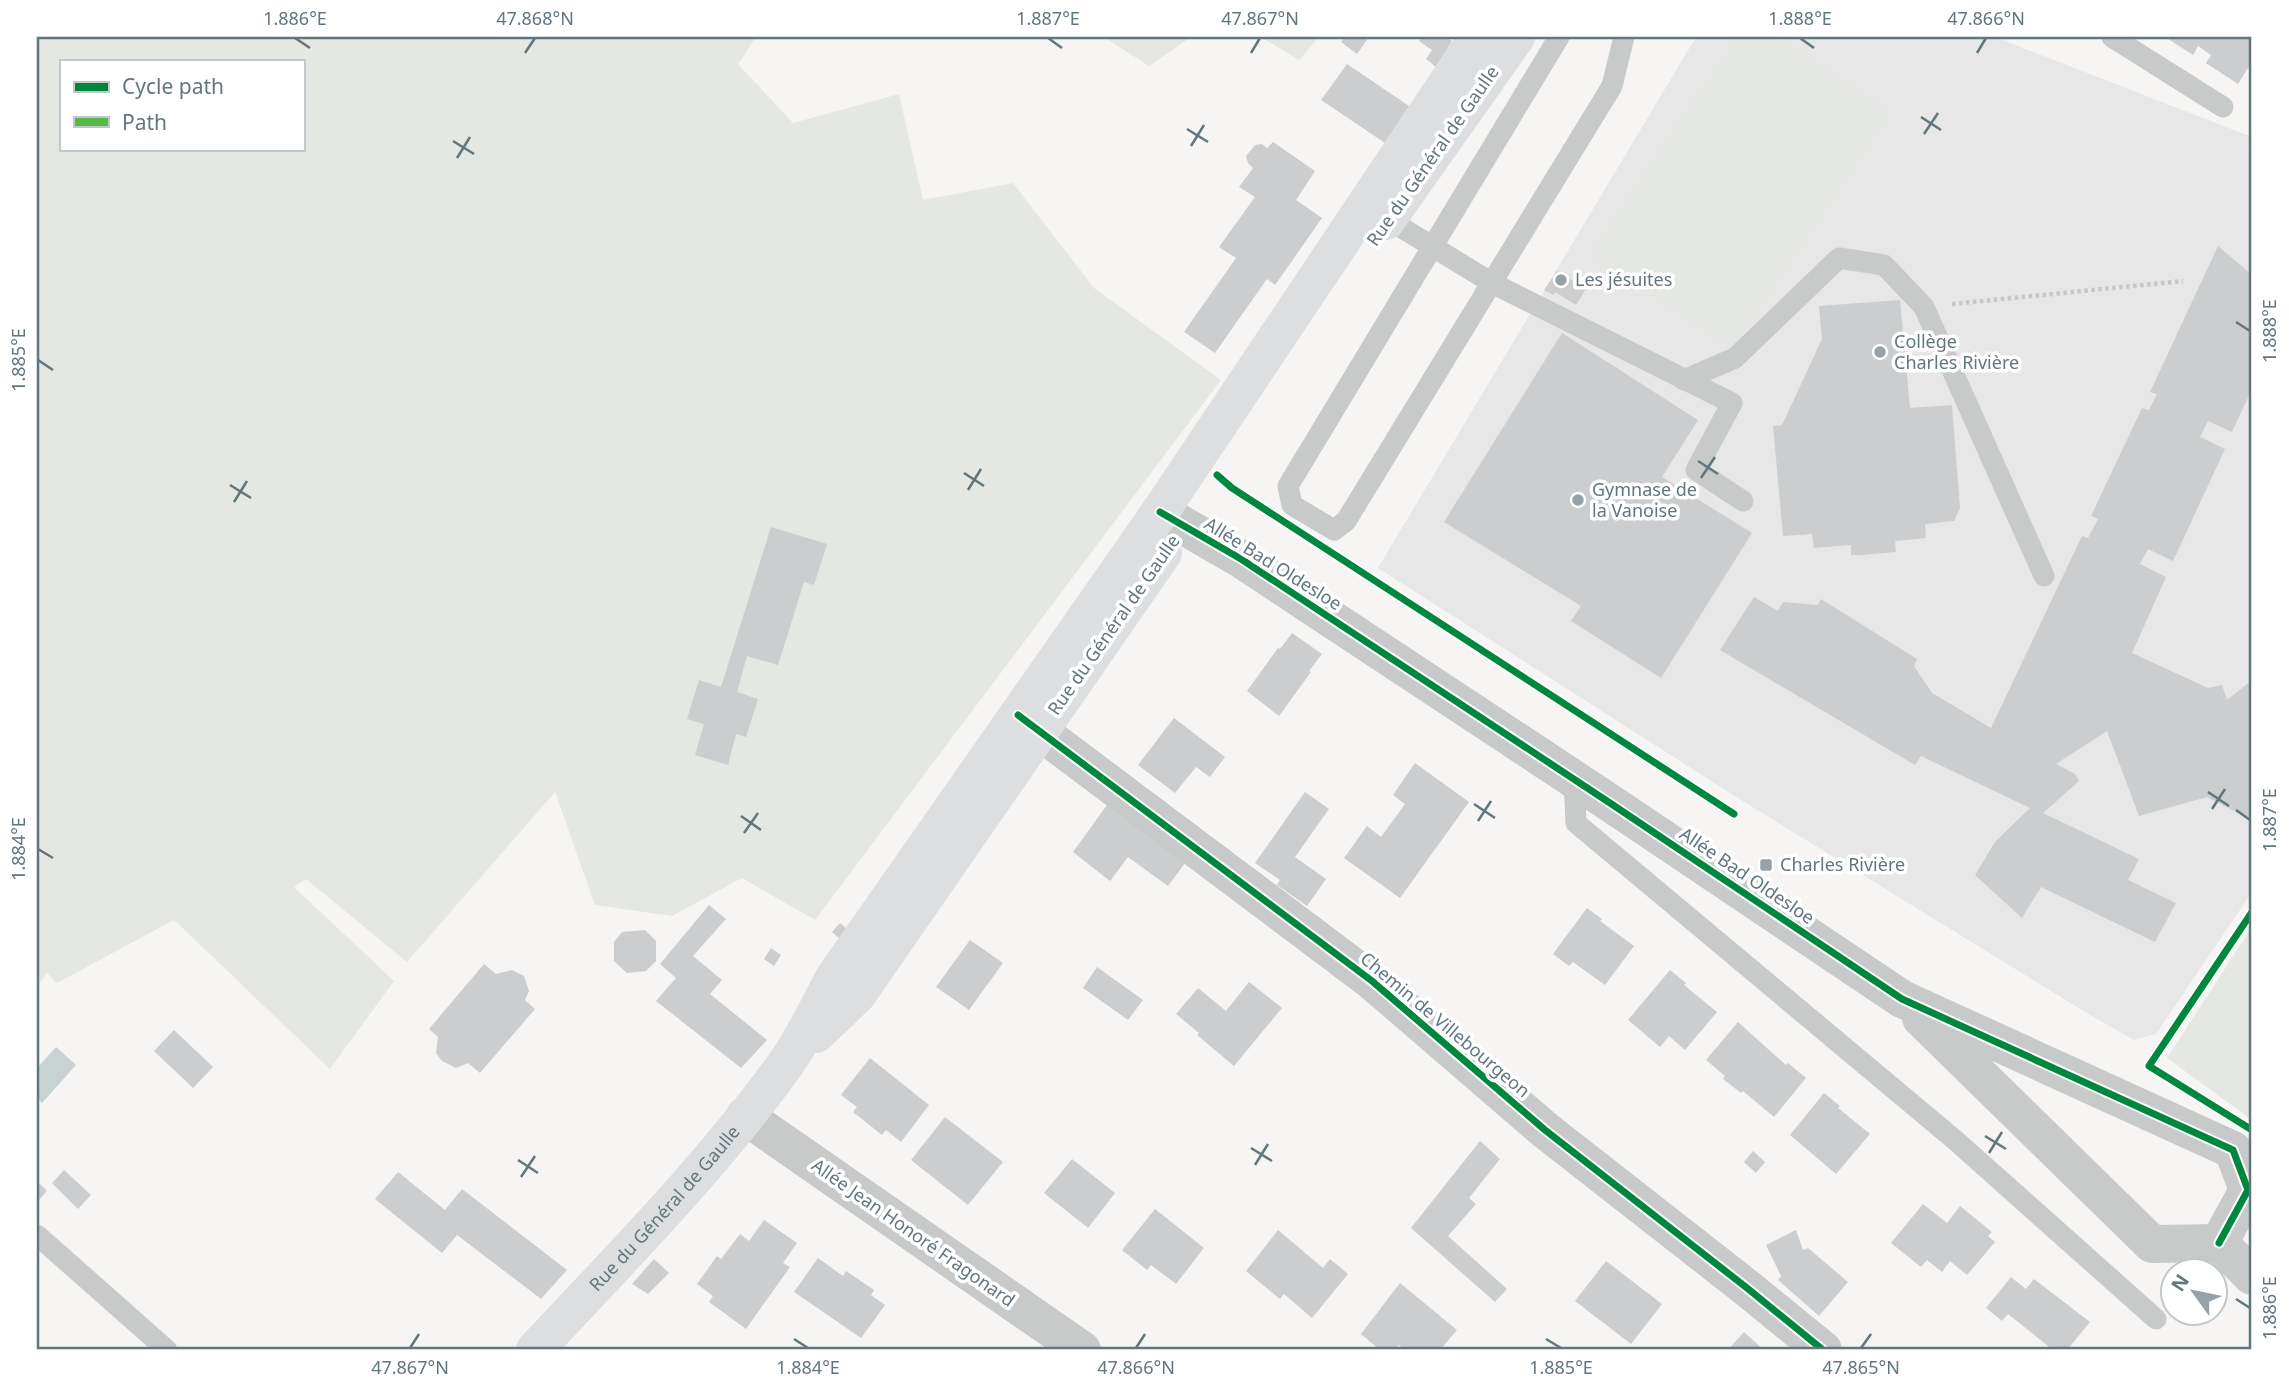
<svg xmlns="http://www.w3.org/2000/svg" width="2289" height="1387" viewBox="0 0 2289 1387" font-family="'Noto Sans',sans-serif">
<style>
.built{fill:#e6e7e6}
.green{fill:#e5e7e2;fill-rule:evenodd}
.water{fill:#c8d2d3}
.building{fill:#cccdce}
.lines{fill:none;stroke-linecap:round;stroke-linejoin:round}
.path{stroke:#c6c7c8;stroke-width:4.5;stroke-dasharray:3.5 3.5;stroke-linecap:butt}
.lane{stroke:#c8caca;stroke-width:21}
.street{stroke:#c8caca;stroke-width:38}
.secondary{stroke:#dddedf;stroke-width:38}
.quiet{stroke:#58b947;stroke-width:5;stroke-dasharray:10 5;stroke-linecap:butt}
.cycleway-casing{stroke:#fff;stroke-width:11}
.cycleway{stroke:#00873e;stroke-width:7}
.ticks{fill:none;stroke:#62767e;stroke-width:2.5}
.poi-dot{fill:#96a2a7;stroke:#fff;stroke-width:2.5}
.labels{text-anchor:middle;stroke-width:7;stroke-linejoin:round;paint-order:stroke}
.street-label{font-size:18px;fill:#62767e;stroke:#fff}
.poi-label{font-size:18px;fill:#62767e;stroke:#fff;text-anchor:start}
.neatline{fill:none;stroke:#62767e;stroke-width:2.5}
.ticks-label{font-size:18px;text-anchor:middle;fill:#62767e}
</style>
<rect width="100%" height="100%" fill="#f6f5f4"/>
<path class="built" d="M1696,37h299l257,100v755l-96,142 -22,6 -49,-28 -344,-212 -363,-232z"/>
<g class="green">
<path d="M37,37h719l-18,27 55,59 106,-29 24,106 90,-17 81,105 127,92 -406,540 -73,-42 -70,38 -77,-11 -40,-113 -148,170 -101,-83 -12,8 100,94 -64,88 -156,-149 -117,63 -10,-10 -10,13zM61,61h242v88h-242z"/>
<path d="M1104,37h87l-42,29z"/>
<path d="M1261,37h58l-20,23z"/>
<path d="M1738,37h40l112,76 -159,236 -140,-95z"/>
<path d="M2252,927v193l-85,-62z"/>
</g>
<path class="water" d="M56,1047l20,18 -34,38 -5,-5v-30z"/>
<g class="building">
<path d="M1345,37h24l-12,17 -16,-12z"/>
<path d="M1422,37h24l6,4 -16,26 -10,-8 6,-9 -13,-9z"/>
<path d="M2165,37h87v25l-14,22 -32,-21 5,-8 -13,-9 -5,9z"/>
<path d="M1347,64l62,42 -24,37 -64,-43z"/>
<path d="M1273,142l42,29 -19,29 26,18 -47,67 -8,-6 -52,74 -31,-21 52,-74 -17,-11 36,-50 -16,-10 14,-19 -5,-5 -2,-7 9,-11 7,-1 5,4z"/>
<path d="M2218,246l34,29v114l-20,43 -24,-11 -8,16 25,12 -52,112 -25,-12 -8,15 26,13 -34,76 76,35 14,-3 5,15 25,-20v140l-45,-23 -68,19 -32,-85 -51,33 19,10 4,7 -36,32 96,46 -11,21 48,23 -21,39 -114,-55 -19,31 -47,-43 20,-33 35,-34 -109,-52 -6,9 -195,-115 34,-53 24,14 5,-9 35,3 3,-6 96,60 -3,7 18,27 59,35 91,-192 6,2 10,-19 -7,-3 51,-108 7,2 8,-16 -7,-2z"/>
<path d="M1557,271l29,18 -10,16 -21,-13 -2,3 -9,-5z"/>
<path d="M1900,300l10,108 42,-3 8,103 -6,13 -29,3 1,14 -31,3 1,11 -34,3h-11v-10l-37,3 -2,-14 -29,2 -10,-110 9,-1 40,-86 -3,-33z"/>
<path d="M1562,333l136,87 -36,57 90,56 -91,145 -90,-57 10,-15 -137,-84z"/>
<path d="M771,527l56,17 -13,41 -10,-3 -26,83 -31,-9 -10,36 21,7 -12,38 -10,-3 -8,31 -33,-10 9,-31 -17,-5 12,-39 22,7z"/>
<path d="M1292,633l30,21 -13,17 2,1 -32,44 -32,-25 31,-43 2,1z"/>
<path d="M1174,718l51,39 -15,20 -14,-10 -21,26 -37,-28z"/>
<path d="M1415,763l54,39 -69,96 -56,-40 23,-32 14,11 24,-33 -12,-9z"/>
<path d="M1305,792l24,17 -34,48 31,22 -19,27 -30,-21 3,-5 -25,-17z"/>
<path d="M1107,805l78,58 -17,23 -40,-29 -18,24 -37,-29z"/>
<path d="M709,905l17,14 -33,37 29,24 -12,14 57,46 -26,28 -85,-67 20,-23 -16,-14z"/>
<path d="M1587,908l15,11 -2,2 34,25 -29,39 -32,-23 -4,4 -16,-12z"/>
<path d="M840,923l7,6 -7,10 -8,-7z"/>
<path d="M645,930l11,11v20l-10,10 -19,2 -13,-12v-19l8,-10z"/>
<path d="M970,940l33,23 -34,47 -33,-23z"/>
<path d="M771,948l10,7 -7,11 -10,-7z"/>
<path d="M484,964l12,10 16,-4 12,6 5,15 -4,9 10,9 -55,64 -12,-10 -12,5 -14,-7 -6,-8 2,-16 -9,-8z"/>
<path d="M1097,967l46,33 -15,20 -45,-32z"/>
<path d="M1670,970l16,13 -2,2 33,27 -32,38 -16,-14 -9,11 -32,-27z"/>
<path d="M1249,982l33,26 -48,58 -37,-31 2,-2 -23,-19 22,-26 28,23z"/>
<path d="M1738,1022l48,43 2,-2 18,15 -32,39 -31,-26 -2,2 -18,-14 2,-3 -19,-16z"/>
<path d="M174,1030l39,37 -20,21 -39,-37z"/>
<path d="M870,1058l59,47 -28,37 -15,-12 -4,5 -29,-23 4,-5 -16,-12z"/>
<path d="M1824,1093l16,13 -2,2 32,26 -34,40 -46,-39z"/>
<path d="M945,1117l58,45 -35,43 -57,-45z"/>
<path d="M1480,1141l20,18 -31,39 7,6 -28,32 59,53 -12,13 -84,-74z"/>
<path d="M1753,1151l12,11 -9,11 -12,-11z"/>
<path d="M1072,1159l43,34 -27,35 -44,-35z"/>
<path d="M64,1170l27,25 -13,14 -26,-26z"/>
<path d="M398,1172l47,38 17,-21 105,81 -26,29 -84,-64 -15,18 -67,-54z"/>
<path d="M37,1181l10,10 -10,11z"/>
<path d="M1923,1204l24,19 13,-17 32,26 -4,4 7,6 -28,33 -17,-14 -8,11 -15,-12 -6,7 -30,-24z"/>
<path d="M1155,1209l49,39 -28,36 -25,-19 -4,5 -25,-20z"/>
<path d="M764,1220l33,23 -14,20 7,4 -44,62 -37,-27 4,-6 -16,-12 20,-28 4,3 19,-25 9,7z"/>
<path d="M1278,1230l45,38 7,-9 18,15 -36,44 -28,-24 -4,5 -34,-28z"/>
<path d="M1796,1230l7,20 5,-2 40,34 -29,34 -41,-36 3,-4 -15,-31z"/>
<path d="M818,1258l25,18 3,-5 28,19 -3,5 14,10 -24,33 -67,-46z"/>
<path d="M654,1259l15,14 -21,21 -16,-10z"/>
<path d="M1606,1261l56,43 -31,40 -56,-43z"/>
<path d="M2011,1277l15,12 8,-10 56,43 -23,28h-14l-45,-36 -6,7 -16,-13z"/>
<path d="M1400,1283l57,47 -17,20h-35l-6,-5 -4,5h-15l-19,-16z"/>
<path d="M1744,1332l20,18h-36z"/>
</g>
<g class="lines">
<path class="path" d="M1952,304l231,-23"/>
<g class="lane">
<path d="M1559,37l-271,449 4,19 42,25 12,-9 266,-435 12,-49"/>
<path d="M2112,37l111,70"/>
<path d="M1381,215l111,68 240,120 -36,67 47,31"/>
<path d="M1684,380l51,-22 104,-100 45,7 40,42 120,269"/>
<path d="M1574,779l2,44 379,317 201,179"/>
<path d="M37,1235l130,115"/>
</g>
<g class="street">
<path d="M1160,512l81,47 372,246 289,194 331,151 15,40 -29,53"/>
<path d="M1018,715l354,266 173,149 202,158 76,62"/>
<path d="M1921,1018l231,226 67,-1"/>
<path d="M745,1116l337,234"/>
<path d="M2219,1243l33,33"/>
</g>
<g class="secondary">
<path d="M1386,221l130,-184"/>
<path d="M816,1034l41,-39 306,-442"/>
<path id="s1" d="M535,1350c86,-92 179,-186 252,-288 18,-26 32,-56 47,-84l326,-466 318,-475"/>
</g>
<path class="quiet" d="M2251,1350l1,-2"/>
<g class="cycleway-casing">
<g id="cycleway">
<path d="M1217,475l15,13 502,326"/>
<path d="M1160,512l81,47 372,246 289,194 331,151 15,40 -29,53"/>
<path d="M1018,715l354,266 173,149 202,158 76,62"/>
<path d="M2252,912l-103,154 103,64"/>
</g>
</g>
<use href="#cycleway" class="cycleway"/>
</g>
<path class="ticks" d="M295,38l15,10M1048,38l14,10M1800,38l14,10M525,53l10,-15M1251,53l9,-15M1977,53l9,-15M1921,117l20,13M1187,129l21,13M1924,134l14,-21M453,141l21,13M1191,146l13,-21M457,158l13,-21M2236,322l14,9M38,360l15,10M1698,461l20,13M964,473l20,13M1701,478l14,-21M230,485l21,13M968,490l13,-21M234,502l13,-21M2208,792l21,14M1474,804l21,14M2212,809l13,-20M2236,810l14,10M741,816l20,14M1478,821l13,-20M744,833l14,-20M38,849l15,9M1985,1136l21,13M1251,1148l21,13M1989,1153l13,-21M518,1160l20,13M1255,1165l13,-21M521,1177l14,-21M2236,1299l14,9M794,1339l14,9M1546,1339l15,9M410,1348l9,-14M1136,1348l9,-14M1861,1348l10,-14"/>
<g class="poi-dot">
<circle cx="1561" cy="280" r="7"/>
<circle cx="1880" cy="352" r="7"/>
<circle cx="1578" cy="500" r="7"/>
<rect x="1759" y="858" width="14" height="14" rx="3.5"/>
</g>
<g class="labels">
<g class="street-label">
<text transform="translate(1433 156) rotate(-55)" y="6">Rue du Général de Gaulle</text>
<text transform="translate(1273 564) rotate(32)" y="6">Allée Bad Oldesloe</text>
<text transform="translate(1114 625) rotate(-55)" y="6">Rue du Général de Gaulle</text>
<text transform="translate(1747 876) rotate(34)" y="6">Allée Bad Oldesloe</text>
<text transform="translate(1445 1025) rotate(40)" y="6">Chemin de Villebourgeon</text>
<text dy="6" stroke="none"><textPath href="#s1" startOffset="192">Rue du Général de Gaulle</textPath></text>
<text transform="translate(913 1233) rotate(35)" y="6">Allée Jean Honoré Fragonard</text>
</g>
<g class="poi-label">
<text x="1575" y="286">Les jésuites</text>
<text x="1894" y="348">Collège<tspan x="1894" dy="21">Charles Rivière</tspan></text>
<text x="1592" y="496">Gymnase de<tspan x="1592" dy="21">la Vanoise</tspan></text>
<text x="1780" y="871">Charles Rivière</text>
</g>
</g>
<rect width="2289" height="1387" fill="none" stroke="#ffffff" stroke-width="77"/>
<rect x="60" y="60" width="245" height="91" fill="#ffffff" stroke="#c0c8cb" stroke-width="2"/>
<rect x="74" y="82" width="35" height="10" fill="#00873e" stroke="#c0c8cb" stroke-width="2"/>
<text x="122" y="94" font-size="21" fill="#62767e">Cycle path</text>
<rect x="74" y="117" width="35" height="10" fill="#58b947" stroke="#c0c8cb" stroke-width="2"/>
<text x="122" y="130" font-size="21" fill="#62767e">Path</text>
<g transform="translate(2194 1292) rotate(303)"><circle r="33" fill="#ffffff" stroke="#c0c8cb" stroke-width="2"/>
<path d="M0-5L12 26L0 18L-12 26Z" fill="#96a2a7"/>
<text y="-10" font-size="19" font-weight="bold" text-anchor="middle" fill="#62767e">N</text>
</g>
<rect x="38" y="38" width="2212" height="1310" class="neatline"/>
<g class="ticks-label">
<text x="295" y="25">1.886°E</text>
<text x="535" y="25">47.868°N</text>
<text x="1048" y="25">1.887°E</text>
<text x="1260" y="25">47.867°N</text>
<text x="1800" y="25">1.888°E</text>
<text x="1986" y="25">47.866°N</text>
<text transform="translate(2270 331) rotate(-90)" y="6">1.888°E</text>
<text transform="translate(19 360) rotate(-90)" y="6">1.885°E</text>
<text transform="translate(2270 820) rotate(-90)" y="6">1.887°E</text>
<text transform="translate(19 849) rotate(-90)" y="6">1.884°E</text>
<text transform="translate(2270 1308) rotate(-90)" y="6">1.886°E</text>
<text x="410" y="1374">47.867°N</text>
<text x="808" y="1374">1.884°E</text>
<text x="1136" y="1374">47.866°N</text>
<text x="1561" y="1374">1.885°E</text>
<text x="1861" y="1374">47.865°N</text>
</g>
</svg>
